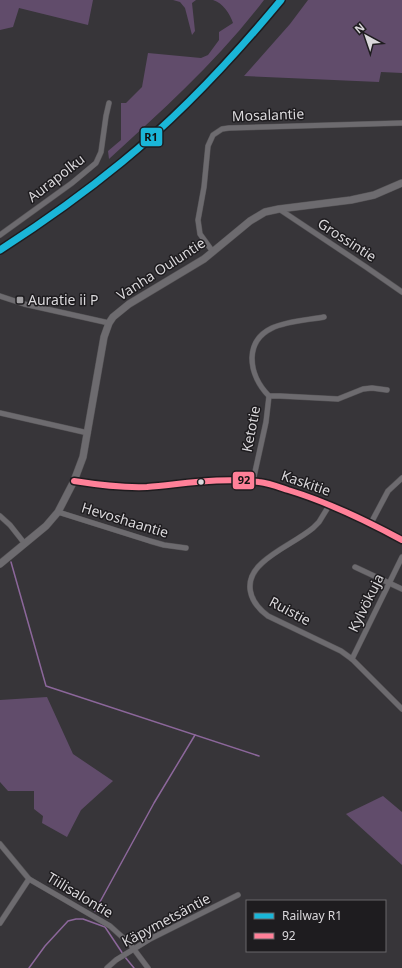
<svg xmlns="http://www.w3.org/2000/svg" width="402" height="968" viewBox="0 0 402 968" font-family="'Noto Sans',sans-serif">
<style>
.green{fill:#614c6b}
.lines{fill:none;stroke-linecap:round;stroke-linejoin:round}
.stream{stroke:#8c679b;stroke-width:1.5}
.street-casing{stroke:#545255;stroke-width:6}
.secondary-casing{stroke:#545255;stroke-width:8}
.street{stroke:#6d6b6f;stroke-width:5}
.secondary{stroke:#6d6b6f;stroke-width:7}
.bus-1-casing{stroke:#1e1c1f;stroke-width:9}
.bus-1{stroke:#ff8098;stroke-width:6}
.rail-1-casing{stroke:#1e1c1f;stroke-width:10}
.rail-1{stroke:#1ab6d8;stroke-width:7}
.poi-dot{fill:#a19fa2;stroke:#1e1c1f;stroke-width:1.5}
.bus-dot{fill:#dad8db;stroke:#1e1c1f;stroke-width:1.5}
.labels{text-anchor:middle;stroke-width:3;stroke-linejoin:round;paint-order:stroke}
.street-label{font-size:14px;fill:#dad8db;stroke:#1e1c1f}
.poi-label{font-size:14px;fill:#dad8db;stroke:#1e1c1f;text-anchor:start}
.line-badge{stroke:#1e1c1f;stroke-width:1.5}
.pale-badge-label{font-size:11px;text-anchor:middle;font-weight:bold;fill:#111}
</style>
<rect width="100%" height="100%" fill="#373539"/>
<g class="green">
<path d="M0,0h93l-5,25 -69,-17 -6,19 -13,3z"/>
<path d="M173,0h23l-4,3 3,28 -3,4 -7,-27 -5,-6z"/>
<path d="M213,0h51c-45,59 -100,109 -155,159l-1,-8 13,-11v-37h5l16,-16 6,-34 53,5 7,-3 11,-15v-8l14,-9c-3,-9 -10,-20 -20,-23z"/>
<path d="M308,0h94v73l-21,-1 -2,10 -135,-6 46,-52z"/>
<path d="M47,697l26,57 40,27 -32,29 -14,27 -25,-14 1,-7 -9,-7v-18h-26l-8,-9v-82z"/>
<path d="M383,796l19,16v53l-56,-51z"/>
</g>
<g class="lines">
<g class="stream">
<path d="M11,562l35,124 213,70"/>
<path d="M95,911l59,-108 41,-68"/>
<path d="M125,957l9,11"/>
<path d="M29,968l16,-22 23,-25 8,-2h7l22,8 18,27"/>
</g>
<g class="street-casing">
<g id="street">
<path d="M279,209l87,58 36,25"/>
<path d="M0,235l72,-52 24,-20 5,-11 5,-36 3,-13"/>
<path d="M213,252l-13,-18 -2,-14 6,-33 4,-41 5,-11 9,-6 7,-1 173,-5"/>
<path d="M0,296l24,8 85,19"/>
<path d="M269,396h11l58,3 25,-10 9,-1 15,2"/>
<path d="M0,413l88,20"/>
<path d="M253,481l13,-59 3,-26c-10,-10 -17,-24 -17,-38 1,-37 45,-36 72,-41"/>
<path d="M330,504l-11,18 -6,6c-16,13 -36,21 -51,35 -20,18 -13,39 6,53l73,35 11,8 50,50"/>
<path d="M58,512l92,29 14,4 22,3"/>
<path d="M0,516l10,9 15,19"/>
<path d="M371,523l17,-32 14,-13"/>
<path d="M355,567l47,22"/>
<path d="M352,659l50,-102"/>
<path d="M0,844l29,35 81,47 20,18 18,24"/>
<path d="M0,923l29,-44"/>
<path d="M107,968l9,-8 34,-21 88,-44"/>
</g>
</g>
<g class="secondary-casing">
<g id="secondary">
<path d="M74,481c25,4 48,7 73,6 37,-3 74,-10 112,-5 10,1 20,5 29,8 40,12 77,30 114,50"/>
<path d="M0,564l46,-38 12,-14 16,-31 9,-24 21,-120 5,-14 4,-6 16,-13 75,-45 46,-38 15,-9 14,-3 72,-9 23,-5 28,-12"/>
</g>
</g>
<use href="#street" class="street"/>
<use href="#secondary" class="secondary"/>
<g class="bus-1-casing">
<path id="bus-1" d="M74,481c25,4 48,7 73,6 37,-3 74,-10 112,-5 10,1 20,5 29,8 40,12 77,30 114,50"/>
</g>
<use href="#bus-1" class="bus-1"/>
<g class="rail-1-casing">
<path id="rail-1" d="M0,250c42,-27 83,-56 122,-88 59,-48 111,-104 159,-162"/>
</g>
<use href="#rail-1" class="rail-1"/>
</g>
<rect class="poi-dot" x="16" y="296" width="8" height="8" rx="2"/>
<circle class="bus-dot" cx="201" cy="482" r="3.5"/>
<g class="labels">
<g class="street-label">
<text transform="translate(268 115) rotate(-2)" y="5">Mosalantie</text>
<text transform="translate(56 178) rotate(-38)" y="5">Aurapolku</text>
<text transform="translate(347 240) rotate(33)" y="5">Grossintie</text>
<text transform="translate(161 269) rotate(-33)" y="5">Vanha Ouluntie</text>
<text transform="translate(251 429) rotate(-79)" y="5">Ketotie</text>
<text transform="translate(306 483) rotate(19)" y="5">Kaskitie</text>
<text transform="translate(125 520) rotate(17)" y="5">Hevoshaantie</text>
<text transform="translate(366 603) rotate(-64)" y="5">Kylvökuja</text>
<text transform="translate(290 611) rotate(28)" y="5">Ruistie</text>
<text transform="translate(80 895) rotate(31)" y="5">Tiilisalontie</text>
<text transform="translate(166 920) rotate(-28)" y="5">Käpymetsäntie</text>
</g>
<g class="poi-label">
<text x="28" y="305">Auratie ii P</text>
</g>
</g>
<g class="line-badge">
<rect x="140" y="127" width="23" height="20" rx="4" fill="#1ab6d8"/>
<rect x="232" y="471" width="23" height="19" rx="4" fill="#ff8098"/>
</g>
<g class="pale-badge-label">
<text x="151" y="141">R1</text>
<text x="244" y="484">92</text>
</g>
<rect x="246" y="900" width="140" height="52" fill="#1e1c1f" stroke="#69676a"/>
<rect x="254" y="913" width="20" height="6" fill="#1ab6d8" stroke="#69676a"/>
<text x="282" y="920" font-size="12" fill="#dad8db">Railway R1</text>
<rect x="254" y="933" width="20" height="6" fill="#ff8098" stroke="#69676a"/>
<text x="282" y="940" font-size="12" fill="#dad8db">92</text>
<g transform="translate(366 36) rotate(320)" stroke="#1e1c1f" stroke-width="3" paint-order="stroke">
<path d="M0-3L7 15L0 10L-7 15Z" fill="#dad8db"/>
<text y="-6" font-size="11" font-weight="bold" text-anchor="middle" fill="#dad8db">N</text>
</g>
</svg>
